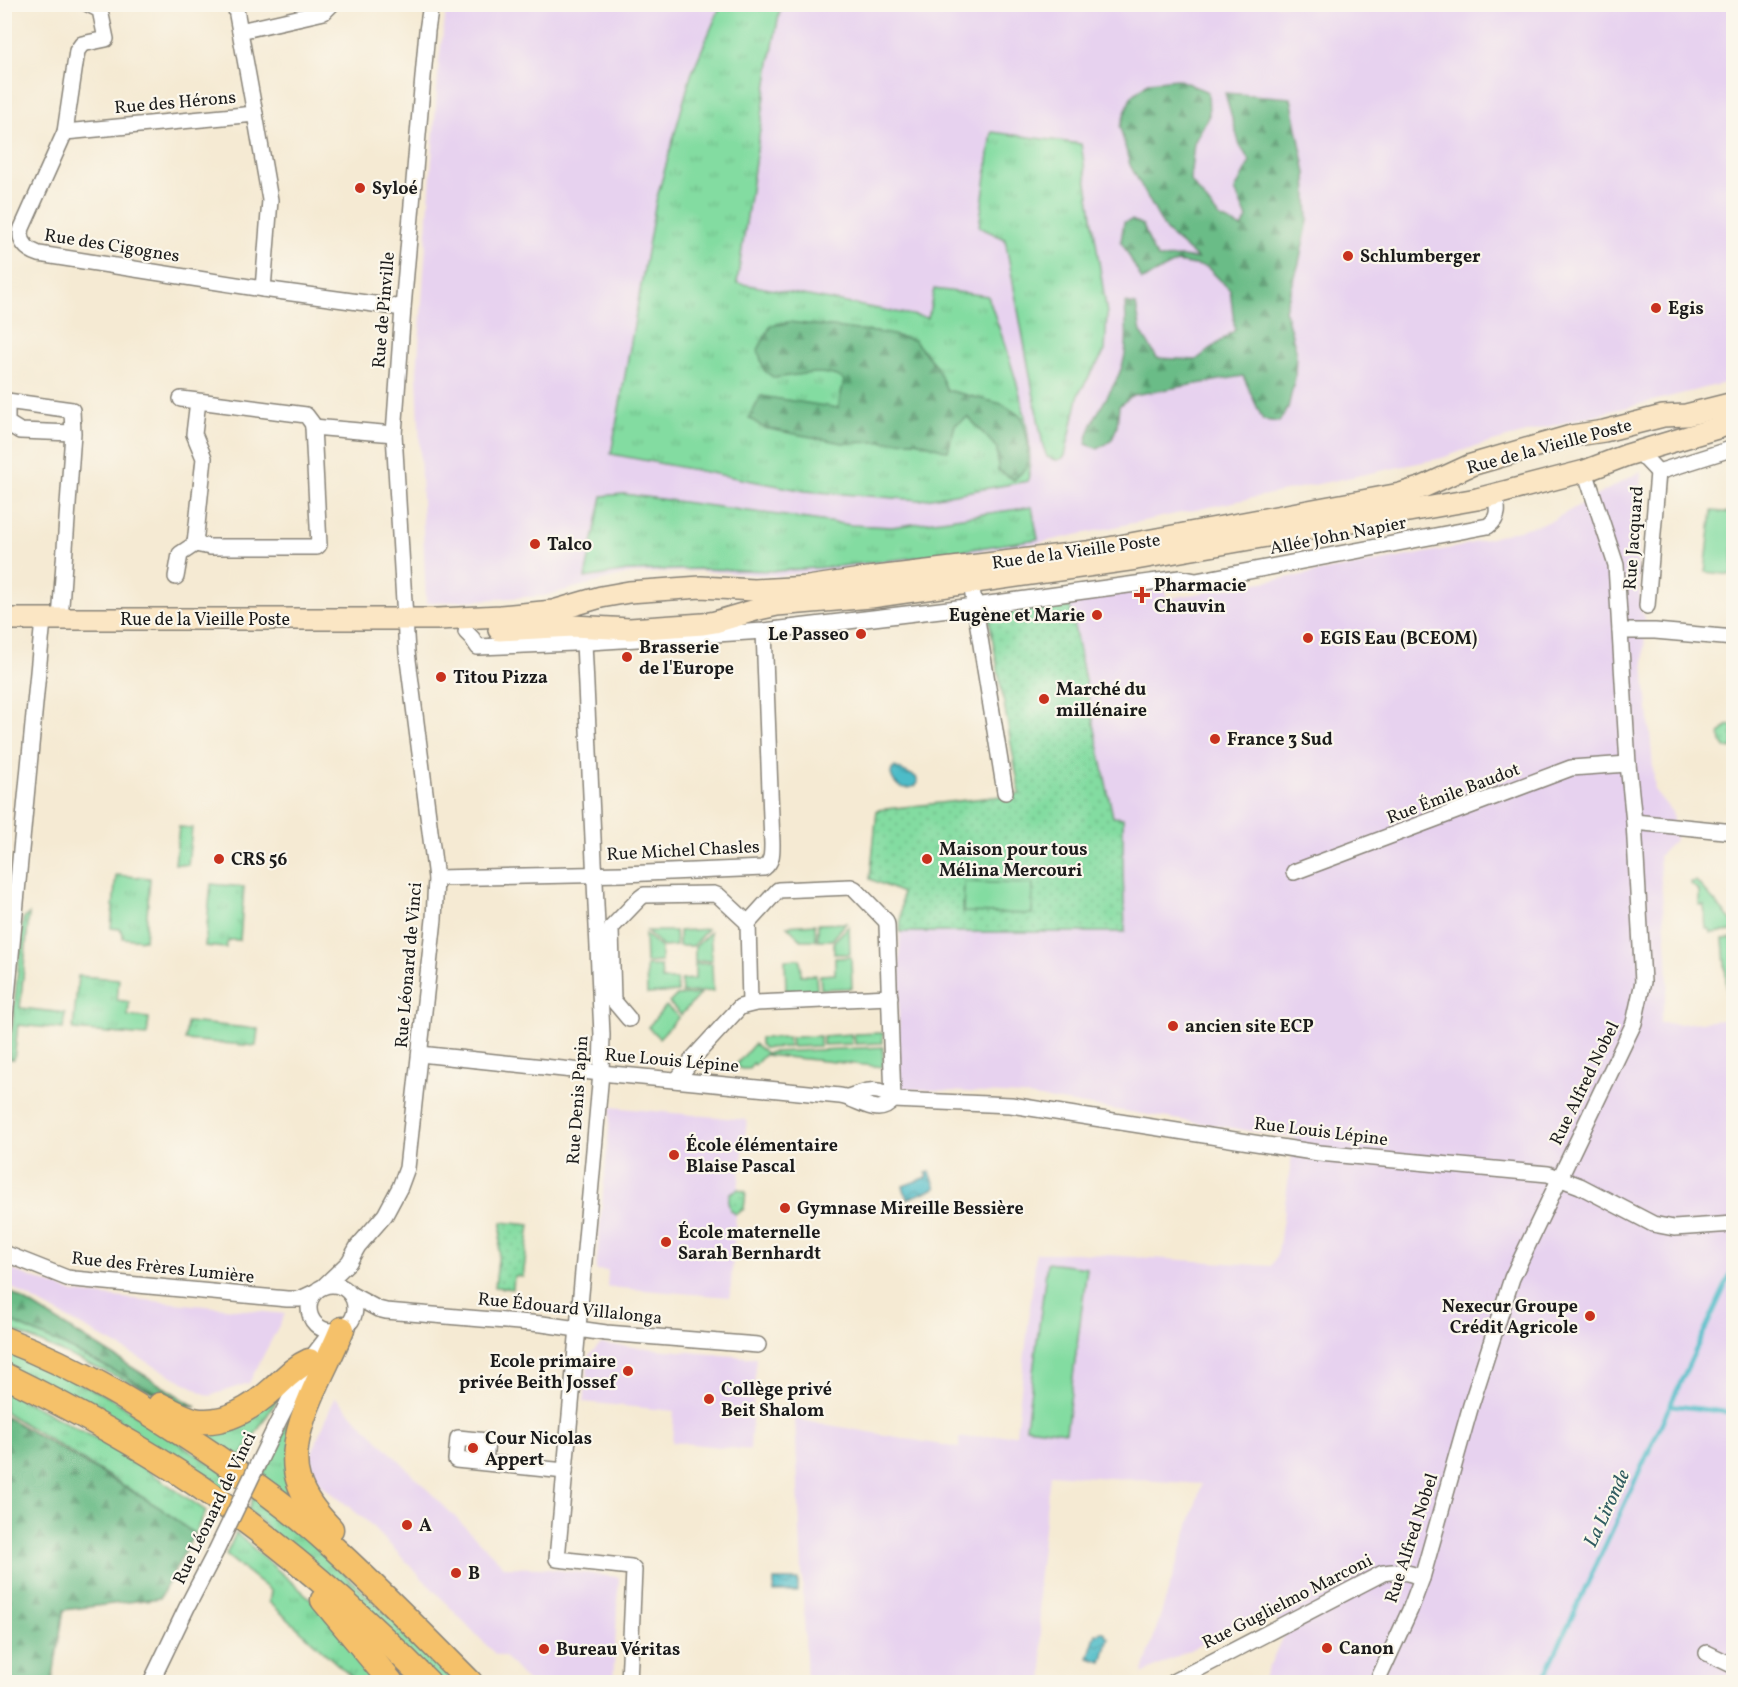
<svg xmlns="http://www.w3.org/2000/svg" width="1738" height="1687" viewBox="0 0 1738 1687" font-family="Vollkorn,serif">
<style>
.built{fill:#e7d2ef}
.grass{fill:url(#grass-tufts);stroke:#507c5e;stroke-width:1.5}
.forest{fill:url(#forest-firs);stroke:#436c52;stroke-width:1.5}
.park{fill:url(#park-dots);stroke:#507c5e;stroke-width:1.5}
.garden{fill:#83dca1;stroke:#507c5e;stroke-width:1.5}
.water{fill:url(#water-waves);stroke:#356c72;stroke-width:1.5}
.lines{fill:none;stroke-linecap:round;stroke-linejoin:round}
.stream{stroke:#4ebcc8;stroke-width:4.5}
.street-casing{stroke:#888378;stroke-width:18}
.secondary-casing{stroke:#888378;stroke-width:24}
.primary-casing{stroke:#888378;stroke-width:27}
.street{stroke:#fff;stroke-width:15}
.secondary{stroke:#fbe6c4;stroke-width:21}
.primary{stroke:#f5c16b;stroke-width:24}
.street-bridge-casing{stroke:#888378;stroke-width:18;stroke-linecap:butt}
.street-bridge{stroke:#fff;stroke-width:15}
.poi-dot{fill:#c8321e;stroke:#fbf7ec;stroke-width:2}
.labels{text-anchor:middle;stroke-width:4.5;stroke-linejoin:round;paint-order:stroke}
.street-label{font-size:18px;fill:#1c1c1c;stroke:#fbf7ec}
.poi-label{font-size:18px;font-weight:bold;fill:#1c1c1c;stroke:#fbf7ec;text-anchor:start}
.water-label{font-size:20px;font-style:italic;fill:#305c61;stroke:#fbf7ec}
</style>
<defs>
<pattern id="grass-tufts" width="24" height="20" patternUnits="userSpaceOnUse" patternTransform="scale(1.5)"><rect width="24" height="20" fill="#83dca1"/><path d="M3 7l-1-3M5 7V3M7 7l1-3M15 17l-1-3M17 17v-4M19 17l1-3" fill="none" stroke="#71bc8a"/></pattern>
<pattern id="forest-firs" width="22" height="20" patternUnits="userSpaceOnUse" patternTransform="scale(1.5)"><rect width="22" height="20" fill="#6abc87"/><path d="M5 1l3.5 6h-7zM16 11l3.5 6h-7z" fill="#56986e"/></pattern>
<pattern id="park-dots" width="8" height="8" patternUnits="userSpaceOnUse" patternTransform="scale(1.5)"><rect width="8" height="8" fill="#83dca1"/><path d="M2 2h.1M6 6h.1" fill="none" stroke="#71bc8a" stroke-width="1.8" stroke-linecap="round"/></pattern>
<pattern id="water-waves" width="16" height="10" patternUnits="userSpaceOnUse" patternTransform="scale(1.5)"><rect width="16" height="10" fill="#4ebcc8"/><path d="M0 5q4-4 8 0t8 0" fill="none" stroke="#4098a2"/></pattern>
</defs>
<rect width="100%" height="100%" fill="#fbf7ec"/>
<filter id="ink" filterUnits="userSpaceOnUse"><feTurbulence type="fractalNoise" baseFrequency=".0167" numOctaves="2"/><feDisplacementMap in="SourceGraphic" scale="12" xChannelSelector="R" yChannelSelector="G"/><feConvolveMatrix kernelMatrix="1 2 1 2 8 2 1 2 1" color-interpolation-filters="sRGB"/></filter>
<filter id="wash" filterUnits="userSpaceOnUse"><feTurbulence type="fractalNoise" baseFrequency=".008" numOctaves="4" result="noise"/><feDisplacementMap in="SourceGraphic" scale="24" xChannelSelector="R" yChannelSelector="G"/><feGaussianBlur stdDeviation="1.35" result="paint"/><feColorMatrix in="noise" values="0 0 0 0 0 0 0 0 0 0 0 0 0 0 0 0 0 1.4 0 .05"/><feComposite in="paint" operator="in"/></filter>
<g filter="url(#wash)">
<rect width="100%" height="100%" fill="#f5ead3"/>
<g class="built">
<path d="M447,5h1286v376l-182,45 -84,23 -25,9 -404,85 -141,20 -120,13 -77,-5 -71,3 -86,22 -117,7 -9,-230 22,-312z"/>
<path d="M1641,471l-4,88 4,51 4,7 -1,45 11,129 17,21 3,28 -16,16 8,99 1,32 -8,36 19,1 54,-5v663h-471l22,-48 -12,-25 -130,65 60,-190 -152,-10 -12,109 6,99h-237l-12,-263 164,29v-10l57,-4 20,-181h41l194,13 7,-13 13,-91 5,-24 -274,-43 -124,-7 2,-156h225l-2,-60v-54h-10l-45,-221 96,-12 3,14 291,-52 93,-26z"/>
<path d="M611,1107l136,13 -9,69 -8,4v17l6,4 -6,83 -123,-10 1,-16 -12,-1z"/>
<path d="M4,1267l70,26 211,21 -36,69 -40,13 -204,-112z"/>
<path d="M601,1344l155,14 -6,92 -78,-8 2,-31 -90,-9 5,-47z"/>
<path d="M335,1397l170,170 34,1 80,9 -6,105h-85l-23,-25 -10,-3 -126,-131 -47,-38 -4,-5 -6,-14 -1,-11z"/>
</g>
<g class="grass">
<path d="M721,5h60l-10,51 -34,227 191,35 6,-29 54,7c17,50 50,133 40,185l-108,19 -115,-9 -194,-37 45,-253 35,-126z"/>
<path d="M992,132l89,12 26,170 -2,37 -26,42 -14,63c-7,6 -10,4 -18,1l-4,-11 -38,-207 -26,-12z"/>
<path d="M624,494l227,31 41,2 140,-20 6,32 -111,17 -86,10 -64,5 -75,-2 -75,2 -42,7 17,-82z"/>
<path d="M179,827l13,1 -4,37 -13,-1z"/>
<path d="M116,875l34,3 -5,62 -22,-2v-3l-3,-6 -9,-1z"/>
<path d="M211,884l33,3 -4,53h-10l-3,3 -1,5 -21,-2z"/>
<path d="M29,914l-9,94 45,5 -2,16 -45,-4 -4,34h-5l14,-140z"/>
<path d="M78,976l41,3 -2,21 12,2 -1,14 21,2 -2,18 -74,-6z"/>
<path d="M187,1022l71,7 -2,17 -71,-6z"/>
<path d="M5,1319l60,27 118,60 -178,-79z"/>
<path d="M5,1352l33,12 73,34 123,81 -9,15 -220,-128z"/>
<path d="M308,1379l-4,131 -42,-33z"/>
<path d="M284,1389l-46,72 -40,-29z"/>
<path d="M4,1390l112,59 90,62 -12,23 -32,-25 -157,-97z"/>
<path d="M255,1493l20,15 183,174h-20l-190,-172z"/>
<path d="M236,1533l76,67 69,82h-24l-88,-80 2,-11 -45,-36z"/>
</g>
<g class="forest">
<path d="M1177,79l31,13 1,23 -15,28 -4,37 29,37 23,11 5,-10 -12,-28 15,-29 -10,-15 -15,-53 66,5 15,75 2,48 -9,42 -14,47 11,40 -1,28 -7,30 -9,14 -16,-2 -20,-44 -110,19 -14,11 -2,20 -5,14 -14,9 -12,-5c5,-31 31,-54 38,-85 4,-18 2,-37 1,-56l11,2 5,27 16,26 39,2 39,-30 -5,-40 -23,-23 -30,-5 -35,18 -21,-39 3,-19 8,-2 11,5 10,26 5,7 24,-1 16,2 -32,-28 -36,-66 -10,-38 11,-30 18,-15z"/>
<path d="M789,322l95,11 30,7 22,26 11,24 55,14 20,13 6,25 -1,25 -13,13 -16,-10 -1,-22 -29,-31 -13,8 -7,26 -32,-10 -73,2 -79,-15 -15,-10 12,-22 77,12 6,-28c-19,-13 -49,-4 -70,-2l-10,-8 -6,-20 13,-25z"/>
<path d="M4,1288l192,119 -13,-1 -118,-60 -60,-27z"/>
<path d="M5,1416l157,93 32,25 -34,64 -96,12 -12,72h-47z"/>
</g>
<g class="park">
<path d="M1068,597l45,220 10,1v54l2,60h-225l2,-39 -32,-14 7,-69 143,-16 -33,-186z"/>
<path d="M1733,725v24l-7,-1 -5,-6 -1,-7 7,-9z"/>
<path d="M738,1189l8,3 -2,17 -8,5 -6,-4 -2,-8 2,-9z"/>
<path d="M502,1222l28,3 -7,52 -9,-1 -1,13 -18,-2z"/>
</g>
<g class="garden">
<path d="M1712,511l21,2v62l-28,-3z"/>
<path d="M1696,881l37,41v9l-22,2 -1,-4h-4l-2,-24h-5v-14l-8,-7v-2z"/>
<path d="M964,882l69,2 -1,30 -69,-2z"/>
<path d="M846,923l-14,17h-14v-16z"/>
<path d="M815,924l1,16h-15l-14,-14z"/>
<path d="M849,926l1,28h-16v-13z"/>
<path d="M707,929l-14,17h-14v-15z"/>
<path d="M647,931h28l1,15 -13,1z"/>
<path d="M710,932l2,28 -17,2v-15z"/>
<path d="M645,934l16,14v14l-15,1z"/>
<path d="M1733,938v81h-4l-6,-80z"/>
<path d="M851,957l1,31 -31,1 -1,-14 15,-1v-16z"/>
<path d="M800,959l1,16h15l1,15 -31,1 -1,-31z"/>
<path d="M712,963l1,28 -31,2 -1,-13 14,-1v-15z"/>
<path d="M646,966h15l1,14h15l1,12 -31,2z"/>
<path d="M700,994l-19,21 -12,-12 7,-7z"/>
<path d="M666,1006l13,11 -20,21 -11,-11z"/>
<path d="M883,1033v10l-28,1 -1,-10z"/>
<path d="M851,1034l1,10 -29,1v-9z"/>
<path d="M820,1036v10l-28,1 -1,-10z"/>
<path d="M788,1037l1,10 -25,1 -4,-4v-6z"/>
<path d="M754,1044l12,9 -11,12 -2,-2 -5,6h-7l-5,-4z"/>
<path d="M883,1047v20l-117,-12 1,-2 6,-1z"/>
<path d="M1047,1263l40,5 -21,164 -40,-5z"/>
</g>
<g class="water">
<path d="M895,767l21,10 2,6 -3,3c-11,5 -21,0 -24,-12l1,-5z"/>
<path d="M930,1172l6,16 -29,11 -4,-13 24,-9 -1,-4z"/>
<rect x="774" y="1580" width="24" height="12"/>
<path d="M1101,1632h3l2,4 3,2 -7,24 -14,-4 8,-25 3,1z"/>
</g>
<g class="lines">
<g class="stream">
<path d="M1670,1405l64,8"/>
<path d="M1542,1682l192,-415"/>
</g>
</g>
</g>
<g filter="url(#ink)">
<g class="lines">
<g class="street-casing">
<g id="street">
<path d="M88,4l12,6 6,29 -24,5 -5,7 -12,81 -43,96c-4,14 5,22 17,26l224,35 140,19"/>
<path d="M235,4l20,110"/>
<path d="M240,31l84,-19 8,-8"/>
<path d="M65,132l190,-18 15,86 -7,89"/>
<path d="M181,399l17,2 108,14 6,8 1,4 6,118 -2,2h-107l-15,-3 9,-86 -10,-24 4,-33"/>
<path d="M313,427l81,7"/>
<path d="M1639,452l19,20 76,-24"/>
<path d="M176,577l4,-23 15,-10"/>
<path d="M971,583l34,209"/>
<path d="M1647,606l11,-134"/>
<path d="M60,620l13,-187 -1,-23 -65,-9v22l13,8 53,2"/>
<path d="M1620,631h35l79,7"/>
<path d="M466,632l6,6 6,9 96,-4 190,-12 210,-25 206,-28 16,3 292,-55c12,-8 10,-18 7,-31"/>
<path d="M584,642l18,393 -1,38 -44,486 74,8 3,3 -5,112"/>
<path d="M1634,822l100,10"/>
<path d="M1294,872l277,-104 57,-4"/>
<path d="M436,878l187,-4 141,-6c8,-6 8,-14 8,-24l-8,-213"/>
<path d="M748,923l30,-33 73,-3 4,2 31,32 1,4 6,175"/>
<path d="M748,923l2,80"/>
<path d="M629,1019l-16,-19 -2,-70 1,-3 28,-29 4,-3 70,-1 5,2 29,27"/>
<path d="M4,1028l39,-408"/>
<path d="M420,1054l181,19 239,23c18,2 38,23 53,4"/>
<path d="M677,1080l17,-23 46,-50 16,-4 134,-6"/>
<path d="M848,1097c16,-6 32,-12 45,3l118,5 308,48 229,21 32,12 73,38 21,4 60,-4"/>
<path d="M4,1253l63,25 7,1 213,20h13l15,-7"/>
<circle cx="332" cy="1308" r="23"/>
<path d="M325,1285l24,-23 9,-16 27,-31 15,-28 7,-19 27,-249 2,-41 -29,-226 -13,-218 9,-126 24,-277 4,-27"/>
<path d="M352,1295l26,14 8,2 156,13 64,9 152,12"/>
<path d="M277,1424l32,-63 23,-30"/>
<path d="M485,1462l2,-21 -29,-3 -2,22 109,11"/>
<path d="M1707,1653l27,13"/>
<path d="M151,1682l36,-75 29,-56"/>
<path d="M1173,1682l210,-109c15,-3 25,-1 39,5"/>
<path d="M1377,1682l33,-72 12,-32 49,-173 41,-127 122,-255 9,-41 -9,-160 -6,-58 -12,-199 -31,-94"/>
</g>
</g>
<g class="secondary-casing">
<g id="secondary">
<path d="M4,619h434l63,-3 52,-5 48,-14 28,-5 72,-5 53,3 54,-3 60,-9 219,-26 313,-58 23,-7 48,-22 100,-29 33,-5 59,-15 23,-1 48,-12"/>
<path d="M499,630l74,-4 57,3 73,-5 12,-2 44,-13 18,-4 94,-8 265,-38 341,-60 108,-28 42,-16 107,-32"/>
</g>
</g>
<g class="primary-casing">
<g id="primary">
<path d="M4,1339c78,30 143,71 211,117 39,27 77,54 112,86 50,45 96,93 143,140"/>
<path d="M4,1375c67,33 133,69 195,111 15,10 29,22 44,33 66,49 127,104 185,163"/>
<path d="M160,1405c11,5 22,12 34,15 31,6 58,-12 79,-31 12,-11 22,-22 36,-28"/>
<path d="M331,1529c-14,-15 -27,-30 -33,-50 -14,-45 28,-109 44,-150"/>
<path d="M323,1600l68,82"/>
</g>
</g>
<use href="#street" class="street"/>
<use href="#secondary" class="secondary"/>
<use href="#primary" class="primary"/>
<g class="street-bridge-casing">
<path id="street-bridge" d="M216,1551l61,-127"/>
</g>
<use href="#street-bridge" class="street-bridge"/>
</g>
</g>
<g class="poi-dot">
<circle cx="360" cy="188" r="6"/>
<circle cx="1348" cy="256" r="6"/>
<circle cx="1656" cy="308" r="6"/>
<circle cx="535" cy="544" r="6"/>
<path d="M1139 586h6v6h6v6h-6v6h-6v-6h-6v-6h6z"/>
<circle cx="1097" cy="615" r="6"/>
<circle cx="861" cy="634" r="6"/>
<circle cx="1308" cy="638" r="6"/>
<circle cx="627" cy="657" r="6"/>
<circle cx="441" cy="677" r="6"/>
<circle cx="1044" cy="699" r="6"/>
<circle cx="1215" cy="739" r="6"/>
<circle cx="219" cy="859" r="6"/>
<circle cx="927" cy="859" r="6"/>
<circle cx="1173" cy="1026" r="6"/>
<circle cx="674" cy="1155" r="6"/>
<circle cx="785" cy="1208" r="6"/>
<circle cx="666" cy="1242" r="6"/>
<circle cx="1590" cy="1316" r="6"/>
<circle cx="628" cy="1371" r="6"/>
<circle cx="709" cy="1399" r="6"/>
<circle cx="473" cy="1448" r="6"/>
<circle cx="407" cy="1525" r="6"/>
<circle cx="456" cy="1573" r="6"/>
<circle cx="1327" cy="1648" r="6"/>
<circle cx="544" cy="1649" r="6"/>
</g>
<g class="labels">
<g class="street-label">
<text transform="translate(175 102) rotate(-5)" y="6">Rue des Hérons</text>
<text transform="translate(112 245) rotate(9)" y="6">Rue des Cigognes</text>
<text transform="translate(383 310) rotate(-85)" y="6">Rue de Pinville</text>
<text transform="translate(1549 446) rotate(-15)" y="6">Rue de la Vieille Poste</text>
<text transform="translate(1338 535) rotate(-11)" y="6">Allée John Napier</text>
<text transform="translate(1633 538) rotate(-86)" y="6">Rue Jacquard</text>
<text transform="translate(1076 551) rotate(-8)" y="6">Rue de la Vieille Poste</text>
<text x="205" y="625">Rue de la Vieille Poste</text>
<text transform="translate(1453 793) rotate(-21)" y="6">Rue Émile Baudot</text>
<text transform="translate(683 850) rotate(-3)" y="6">Rue Michel Chasles</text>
<text transform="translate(408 965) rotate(-85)" y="6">Rue Léonard de Vinci</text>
<text transform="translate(672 1060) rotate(5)" y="6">Rue Louis Lépine</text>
<text transform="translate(1584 1083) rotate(-64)" y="6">Rue Alfred Nobel</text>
<text transform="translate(577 1100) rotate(-86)" y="6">Rue Denis Papin</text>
<text transform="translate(1321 1131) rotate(7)" y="6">Rue Louis Lépine</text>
<text transform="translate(163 1267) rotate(6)" y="6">Rue des Frères Lumière</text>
<text transform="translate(570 1308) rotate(6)" y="6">Rue Édouard Villalonga</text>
<text transform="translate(214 1508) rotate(-64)" y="6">Rue Léonard de Vinci</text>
<text transform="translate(1411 1538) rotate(-72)" y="6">Rue Alfred Nobel</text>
<text transform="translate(1287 1601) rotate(-27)" y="6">Rue Guglielmo Marconi</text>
</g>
<g class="poi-label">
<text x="372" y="194">Syloé</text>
<text x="1360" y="262">Schlumberger</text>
<text x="1668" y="314">Egis</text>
<text x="547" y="550">Talco</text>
<text x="1154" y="591">Pharmacie<tspan x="1154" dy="21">Chauvin</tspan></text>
<text x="1085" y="621" text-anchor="end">Eugène et Marie</text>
<text x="849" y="640" text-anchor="end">Le Passeo</text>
<text x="1320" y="644">EGIS Eau (BCEOM)</text>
<text x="639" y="653">Brasserie<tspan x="639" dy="21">de l'Europe</tspan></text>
<text x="453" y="683">Titou Pizza</text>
<text x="1056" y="695">Marché du<tspan x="1056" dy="21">millénaire</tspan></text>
<text x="1227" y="745">France 3 Sud</text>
<text x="939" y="855">Maison pour tous<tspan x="939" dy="21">Mélina Mercouri</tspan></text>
<text x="231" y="865">CRS 56</text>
<text x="1185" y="1032">ancien site ECP</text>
<text x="686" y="1151">École élémentaire<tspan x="686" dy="21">Blaise Pascal</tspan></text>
<text x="797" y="1214">Gymnase Mireille Bessière</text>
<text x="678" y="1238">École maternelle<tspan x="678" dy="21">Sarah Bernhardt</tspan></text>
<text x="1578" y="1312" text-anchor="end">Nexecur Groupe<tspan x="1578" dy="21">Crédit Agricole</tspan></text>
<text x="616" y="1367" text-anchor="end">Ecole primaire<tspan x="616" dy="21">privée Beith Jossef</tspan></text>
<text x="721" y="1395">Collège privé<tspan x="721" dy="21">Beit Shalom</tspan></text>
<text x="485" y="1444">Cour Nicolas<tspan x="485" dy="21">Appert</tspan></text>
<text x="419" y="1531">A</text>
<text x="468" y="1579">B</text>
<text x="1339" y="1654">Canon</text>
<text x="556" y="1655">Bureau Véritas</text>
</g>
<g class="water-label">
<text transform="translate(1606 1508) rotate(-65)" y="7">La Lironde</text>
</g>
</g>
<rect width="1738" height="1687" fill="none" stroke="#fbf7ec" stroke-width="24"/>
</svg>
